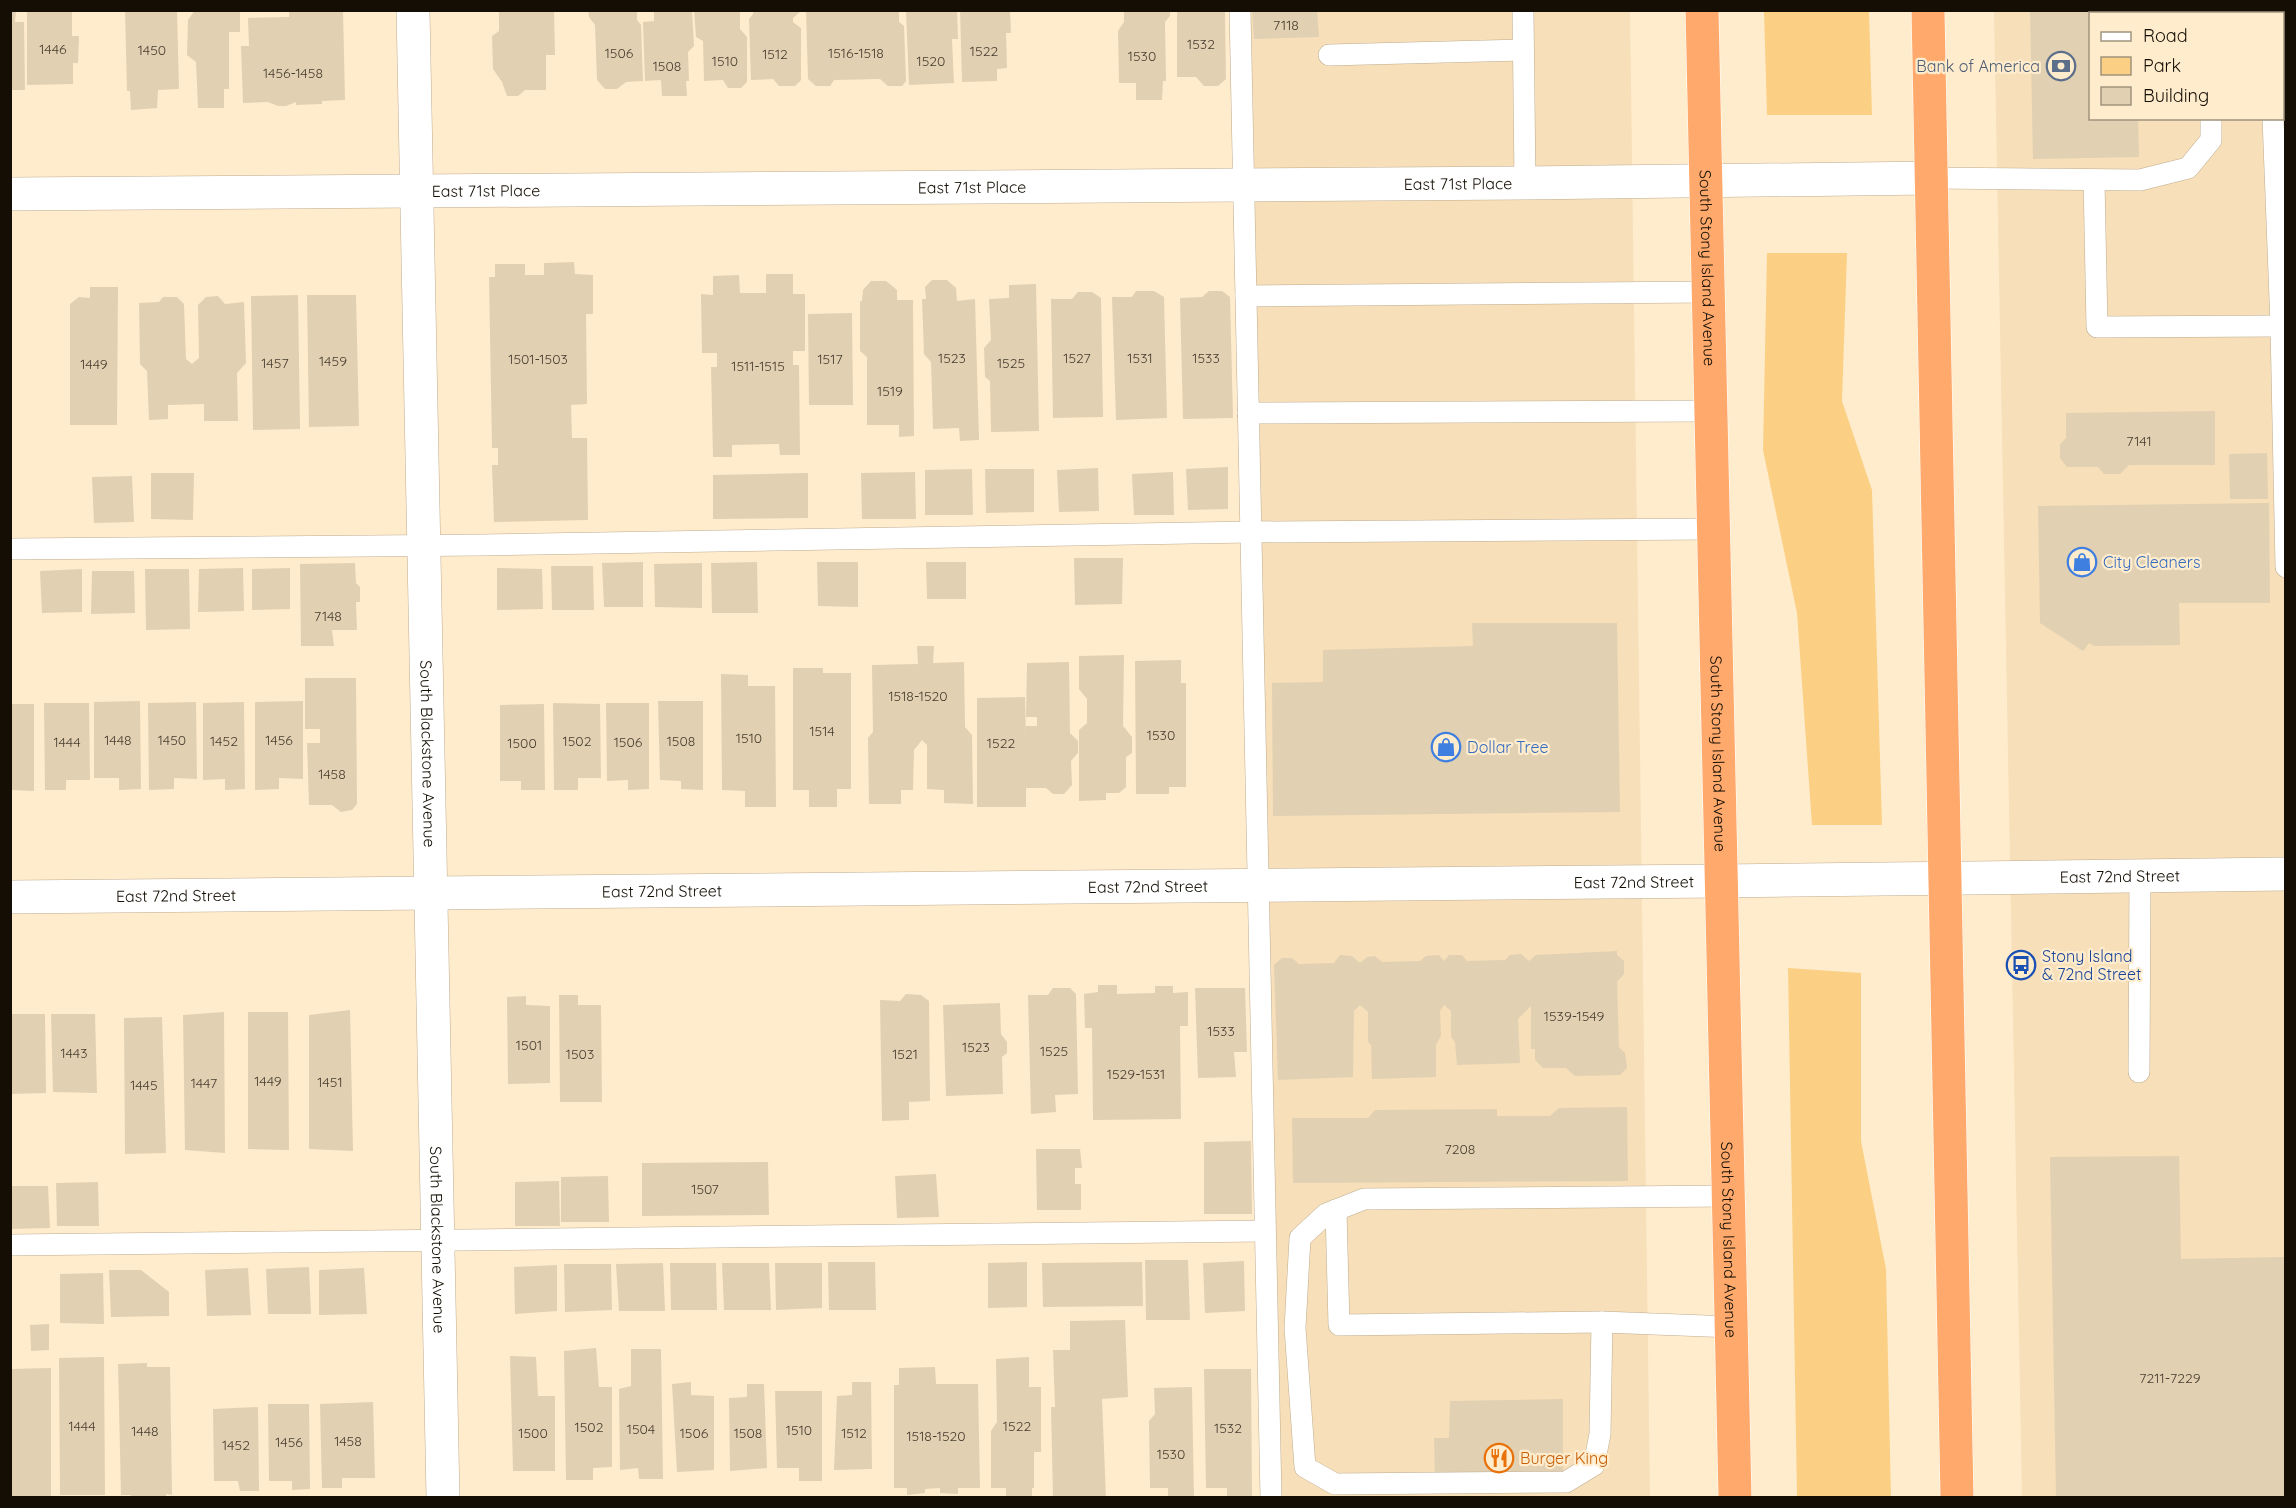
<svg xmlns="http://www.w3.org/2000/svg" width="2296" height="1508" viewBox="0 0 2296 1508" font-family="Quicksand,sans-serif">
<style>
.built{fill:#f6dfb9}
.green{fill:#fbd085}
.building{fill:#e2d0b2}
.lines{fill:none;stroke-linecap:round;stroke-linejoin:round}
.service-casing{stroke:#beac8f;stroke-width:22}
.minor-casing{stroke:#beac8f;stroke-width:34}
.trunk-casing{stroke:#fff;stroke-width:34}
.service{stroke:#fff;stroke-width:21}
.minor{stroke:#fff;stroke-width:33}
.trunk{stroke:#ffaa6c;stroke-width:33}
.labels{text-anchor:middle;stroke-width:4.5;stroke-linejoin:round;paint-order:stroke}
.number-label{font-size:14px;fill:#483e30}
.service-label{font-size:16px;fill:#4e5e75;stroke:#ffeccd;text-anchor:end}
.street-label{font-size:16px;fill:#140e04;stroke:#ffeccd}
.shop-label{font-size:16px;fill:#366cbe;stroke:#ffeccd;text-anchor:start}
.transit-label{font-size:16px;fill:#164399;stroke:#ffeccd;text-anchor:start}
.food-label{font-size:16px;fill:#c56008;stroke:#ffeccd;text-anchor:start}
</style>
<rect width="100%" height="100%" fill="#ffeccd"/>
<g class="built">
<path d="M1229,11h401l20,1486h-389z"/>
<path d="M1994,11h274v3h-178v104l181,1 15,515 -1,863h-263z"/>
</g>
<g class="green">
<path d="M1764,11h105l3,104h-105z"/>
<path d="M1767,253h80l-5,148 30,89 10,335h-70l-15,-212 -34,-163z"/>
<path d="M1788,968l73,5v168l25,128 5,228h-94z"/>
</g>
<g class="building">
<path d="M10,10h6l-1,12h9l1,68h-15z"/>
<path d="M27,10h45v26h7l-1,27h-5v21l-46,1z"/>
<path d="M125,10h52l2,79 -21,1 -1,18 -26,2 -1,-19h-3z"/>
<path d="M195,10h45v22h-11v57h-5v19h-26l-2,-46 -9,-7 1,-35z"/>
<path d="M289,10h54l2,90 -23,1v3l-26,1v-3l-10,4h-8l-10,-4 -25,1 -2,-57h8l-1,-28 41,-1z"/>
<path d="M499,10h55l1,45h-9v35h-21l-7,6h-11l-5,-14 -9,-13 -1,-33 7,-5z"/>
<path d="M588,10h49v10l4,5 2,56 -17,1 -9,7h-12l-8,-9 -2,-55 -6,-8z"/>
<path d="M654,10h38l2,36 -6,6 1,29h-3l1,15h-25l-1,-16 -16,1 -2,-59 11,-1z"/>
<path d="M694,10h46v19l7,8v45l-6,6h-13l-5,-8 -19,1 -1,-40 -7,-4z"/>
<path d="M753,10h49l-9,8v4l8,6v52l-6,6h-16l-6,-7 -22,1 -2,-61 4,-5z"/>
<path d="M806,10h93v12l5,4 2,55 -4,5h-14l-8,-7 -46,1 -4,6h-14l-8,-7z"/>
<path d="M906,10h51l1,29h-6l2,44 -45,2z"/>
<path d="M960,10h50l1,23h-5l1,35 -10,1v12l-35,1z"/>
<path d="M1124,10h46v6l-5,6 1,59h-3l-1,19h-26v-17h-17l-1,-52 6,-9z"/>
<path d="M1177,10h48l1,69 -8,7h-14l-8,-9h-19z"/>
<path d="M1252,10h65l2,27 -65,2z"/>
<path d="M2030,10h208v4h-148v104h48l1,39 -106,2z"/>
<path d="M574,262l1,12 18,1v39h-7l1,90 -16,1 1,33h15l1,82 -94,2 -2,-57h6v-17h-6l-3,-171h6v-13h30v11h19v-12z"/>
<path d="M766,274h27v20h12v57h-12v14h6l1,90h-20l-1,-11 -47,1v12h-19l-2,-90h6v-14h-15l-1,-59 12,1v-19l26,-1 1,18h26z"/>
<path d="M932,280h15l9,8 1,13 18,-2 4,141 -19,1 -1,-13 -26,1 -2,-67 -7,-8 -2,-55h4l-1,-12z"/>
<path d="M871,281h15l11,9v10h16l1,136 -15,1v-12h-32v-68l-7,-6v-50h2l1,-11z"/>
<path d="M1036,284l3,147 -48,1 -1,-51 -5,-4 -1,-29 7,-8 -2,-41 20,-1v-13z"/>
<path d="M90,287h28l-1,138h-47v-121l9,-7 11,1z"/>
<path d="M1136,291h18l10,6 3,121 -51,2 -4,-123h20z"/>
<path d="M1209,291h13l8,6 3,121 -50,1 -3,-121 22,-1z"/>
<path d="M1078,292h14l9,6 2,119 -50,1 -2,-119h21z"/>
<path d="M298,295l2,134 -47,1 -2,-134z"/>
<path d="M307,295h49l3,131 -50,1z"/>
<path d="M218,296l7,8 19,-2 2,61 -9,10 1,48h-34v-17l-36,1v14l-19,1 -2,-49 -7,-7 -1,-61 20,-1 4,-5h14l7,7 2,55 6,5 7,-6 -1,-53 8,-8z"/>
<path d="M852,313l1,92h-44l-1,-91z"/>
<path d="M2215,411v54h-86l-9,9h-16l-6,-7h-31l-7,-9v-14l6,-6v-25z"/>
<path d="M2267,453l1,46h-38l-1,-45z"/>
<path d="M1228,467v42l-40,1 -2,-41z"/>
<path d="M1098,468l1,43 -40,1 -2,-42z"/>
<path d="M972,469l1,46h-48v-45z"/>
<path d="M985,469h49v43l-48,1z"/>
<path d="M915,472l1,47h-54l-1,-46z"/>
<path d="M1173,472l1,43h-40l-2,-41z"/>
<path d="M151,473h43l-1,47 -42,-1z"/>
<path d="M808,473v45l-95,1v-44z"/>
<path d="M132,476l2,46 -40,1 -2,-46z"/>
<path d="M2269,503l1,100h-91l1,42 -86,1 -5,-3 -6,8 -43,-28 -2,-117z"/>
<path d="M1074,558h49l-1,46 -47,1z"/>
<path d="M643,562v45h-39l-2,-44z"/>
<path d="M757,562l1,51h-46l-1,-50z"/>
<path d="M817,562h41v45l-40,-1z"/>
<path d="M926,562h40v37h-39z"/>
<path d="M355,563l1,20 4,4v15h-4l1,28h-25l2,16h-33l-1,-82z"/>
<path d="M702,563v45l-47,-1 -1,-43z"/>
<path d="M551,566h42l1,44h-42z"/>
<path d="M243,568l1,43 -46,1 1,-43z"/>
<path d="M290,568v41l-38,1v-41z"/>
<path d="M497,568l45,1 1,40 -46,1z"/>
<path d="M82,569v43l-40,1 -2,-42z"/>
<path d="M145,569h44l1,60 -44,1z"/>
<path d="M92,571h42l1,42 -44,1z"/>
<path d="M1472,623h145l3,189 -347,4 -1,-133 51,-1v-32l150,-4z"/>
<path d="M917,646h17l-1,17 31,-1 1,65 7,8 1,69 -29,-1v-13l-17,-1v-44l-5,-5 -8,10 -1,40h-12v14h-32l-1,-66 5,-6 -1,-67 46,-1z"/>
<path d="M1124,655l-1,71 9,11v16l-6,4v30l-7,6h-13v7l-27,1v-71l8,-7v-24l-8,-10v-33z"/>
<path d="M1181,660v23h5v104h-17v7h-33l-1,-133z"/>
<path d="M1069,662l1,71 8,8v12l-7,8 1,24 -8,9h-11l-7,-6h-20v19h-49v-109l48,-1 1,40v-11h11v-9h-11l1,-54z"/>
<path d="M793,668h30v5h28v116h-14v18h-28v-17h-16z"/>
<path d="M721,674l27,1v11h27l1,121h-31v-16l-23,-1z"/>
<path d="M305,678h51l1,126 -5,6 -11,2 -9,-7h-23l-2,-62h13v-14h-15z"/>
<path d="M140,701l1,88 -22,1v-12h-25v-76z"/>
<path d="M303,701v78l-24,-1v11l-24,1v-88z"/>
<path d="M658,701h45v89l-22,-1v-8l-21,-1z"/>
<path d="M196,702l1,77 -23,-1v11l-25,1 -1,-87z"/>
<path d="M244,702l1,87 -20,1v-11l-22,1v-77z"/>
<path d="M44,703h45l1,77h-24v10h-21z"/>
<path d="M553,703l47,1 1,74h-23v12h-24z"/>
<path d="M606,703h43v86l-21,1v-10l-21,1z"/>
<path d="M10,704h24v87l-24,-1z"/>
<path d="M544,704l1,86h-24v-9h-21v-76z"/>
<path d="M1617,951v4l7,6v13l-7,8 2,65 6,6 2,15 -7,7 -45,1 -9,-8h-23l-8,-8v-11h-4v-43l-13,13 2,44 -63,2 -2,-23 -4,-5v-26l-7,-6 -4,6 1,24 -5,10v32l-64,2 -1,-34 -3,-3v-30l-8,-7 -6,6 -1,66 -75,3 -4,-115 8,-7h10l7,6 35,-1 6,-8 12,1 8,7 7,-6 8,-1 7,6 38,-1 6,-5 13,-1 5,6 5,-6h13l5,6 38,-1 5,-5 11,-1 8,7 7,-6z"/>
<path d="M1098,985h19v9l38,-1v-7h18v7l15,-1v34h-8l1,93 -88,1 -1,-92h-7l-1,-34 14,-2z"/>
<path d="M1053,988h17l6,6 2,100 -23,1 1,17 -25,2 -3,-119h20z"/>
<path d="M1195,988h50l2,64h-13l2,25 -38,1z"/>
<path d="M906,994l15,1 8,6 1,100 -21,1v18l-27,1 -2,-121 20,1z"/>
<path d="M559,995h19v10h23l1,97h-42z"/>
<path d="M526,996v9l24,1v77l-42,1 -1,-87z"/>
<path d="M1000,1003l1,31 6,8v11l-5,4 1,37 -57,2 -3,-91z"/>
<path d="M350,1010l3,141 -44,-2v-134z"/>
<path d="M224,1012l1,141 -40,-3 -2,-135z"/>
<path d="M248,1012h40l1,138 -41,-1z"/>
<path d="M10,1014h35l1,79 -36,1z"/>
<path d="M51,1014h44l2,79 -44,-1z"/>
<path d="M162,1017l4,136 -41,1 -1,-136z"/>
<path d="M1627,1107l1,74 -335,2 -1,-65h76l7,-8 122,-1v7h53l9,-8z"/>
<path d="M1251,1141l1,73h-48v-72z"/>
<path d="M1036,1149h44l2,19h-7v16h6v26h-44z"/>
<path d="M2179,1156l2,103 105,-2v241h-230l-6,-341z"/>
<path d="M768,1162l1,53 -127,1v-53z"/>
<path d="M936,1174l3,43 -42,1 -2,-42z"/>
<path d="M608,1176l1,46h-48v-45z"/>
<path d="M559,1181l1,45h-45v-44z"/>
<path d="M98,1182l1,44h-42l-1,-43z"/>
<path d="M10,1186h38l2,42 -40,1z"/>
<path d="M1145,1260h43l2,60h-44z"/>
<path d="M1244,1261l1,50 -40,2 -2,-50z"/>
<path d="M828,1262h47l1,48h-47z"/>
<path d="M1027,1262v45l-39,1v-45z"/>
<path d="M1142,1262l1,44 -100,1 -1,-44z"/>
<path d="M663,1263l2,48h-46l-3,-47z"/>
<path d="M670,1263h46l1,47h-46z"/>
<path d="M722,1263h47l2,47h-47z"/>
<path d="M775,1263h47v45l-46,2z"/>
<path d="M564,1264h47l1,46 -47,2z"/>
<path d="M557,1265v46l-42,3 -1,-47z"/>
<path d="M309,1267l2,47h-43l-2,-45z"/>
<path d="M248,1268l3,47 -44,1 -2,-46z"/>
<path d="M364,1268l3,46 -48,1v-45z"/>
<path d="M109,1270h32l28,22v24l-58,1z"/>
<path d="M103,1273l1,51 -44,-1v-49z"/>
<path d="M1125,1320l3,77 -26,2 4,99h-53l-2,-91h4l-2,-57h17v-29z"/>
<path d="M49,1324v26l-18,1 -1,-26z"/>
<path d="M596,1348l3,39h13v80l-19,1v12h-27l-2,-129z"/>
<path d="M631,1349h30l2,130h-24l-1,-11 -18,2 -1,-81 12,-3z"/>
<path d="M510,1356l26,1 2,39h17v75h-42z"/>
<path d="M104,1357l1,138h-45l-1,-137z"/>
<path d="M1029,1357v30h12v65h-7v36h-2v10h-24l-2,-2v-8h-15v-57l6,-9 -1,-63z"/>
<path d="M147,1363v4h23l2,128 -6,-1v4h-35v-3h-10l-3,-131z"/>
<path d="M935,1367l1,17h42l2,104h-22v6l-18,-1v-5l-15,1v4l-18,2v-7h-13v-103h5v-17z"/>
<path d="M51,1368v128h-41v-127z"/>
<path d="M1204,1369h47l1,129h-25v-10h-21z"/>
<path d="M691,1382v13l23,1v74l-37,2 -5,-88z"/>
<path d="M852,1382h19l1,87 -38,1 3,-74 15,-1z"/>
<path d="M747,1384h17l3,84 -37,3 -1,-73 18,-1z"/>
<path d="M1192,1387l2,111h-26v-10h-18l-1,-67 6,-7 -1,-26z"/>
<path d="M775,1391h47v90h-23v-13h-22z"/>
<path d="M1563,1399v79l-128,2 -1,-42h15l1,-37z"/>
<path d="M373,1402l2,76h-33v10h-20l-2,-84z"/>
<path d="M268,1404h41l1,85 -18,1v-9h-23z"/>
<path d="M258,1407l1,84h-19l-2,-10h-24l-1,-72z"/>
</g>
<g class="lines">
<g class="service-casing">
<g id="service">
<path d="M1240,10l31,1488"/>
<path d="M1523,10l2,173"/>
<path d="M2210,10v4"/>
<path d="M2269,10v4"/>
<path d="M1329,55l194,-5"/>
<path d="M2273,118l8,208 5,241"/>
<path d="M1932,178l208,2 48,-12 23,-28v-22"/>
<path d="M2094,180l3,147 184,-1"/>
<path d="M1246,296l464,-4"/>
<path d="M1248,413l465,-2"/>
<path d="M10,549l474,-4 767,-13 464,-3"/>
<path d="M2139,1072l1,-196"/>
<path d="M1729,1196l-365,3 -38,15 -26,24 -5,90 10,139 30,17 231,-2 28,-17 6,-31 2,-112 130,5"/>
<path d="M1336,1210l3,115 263,-3"/>
<path d="M10,1245l1255,-14"/>
</g>
</g>
<g class="minor-casing">
<g id="minor">
<path id="s1" d="M413,10l30,1488"/>
<path id="s2" d="M10,194l1515,-11 407,-5"/>
<path id="s3" d="M10,897l1712,-16 564,-7"/>
</g>
</g>
<g class="trunk-casing">
<g id="trunk">
<path id="s4" d="M1702,10l33,1488"/>
<path d="M1928,10l29,1488"/>
</g>
</g>
<use href="#service" class="service"/>
<use href="#minor" class="minor"/>
<use href="#trunk" class="trunk"/>
</g>
<defs>
<g id="bank-ring" transform="scale(1.5)"><circle r="9.5" fill="#ffeccd" stroke="#5c6f8a" stroke-width="1.5"/><path d="M-6-4H6V4H-6ZM0-2.3a2.3 2.3 0 1 0 0 4.6a2.3 2.3 0 1 0 0-4.6Z" fill="#5c6f8a"/></g>
<g id="shop-ring" transform="scale(1.5)"><circle r="9.5" fill="#ffeccd" stroke="#3f7fe0" stroke-width="1.5"/><path d="M-5-2.5h2.3a2.7 3.5 0 0 1 5.4 0H5L5.5 6h-11ZM-1.5-2.5h3a1.5 2.3 0 0 0-3 0Z" fill="#3f7fe0"/></g>
<g id="bus-ring" transform="scale(1.5)"><circle r="9.5" fill="#ffeccd" stroke="#1a4fb4" stroke-width="1.5"/><path d="M-5-6H5V4H4V6H2V4H-2V6H-4V4H-5ZM-3.5-4V0h7V-4ZM-3.5 1.2v1.5H-2V1.2ZM2 1.2v1.5H3.5V1.2Z" fill="#1a4fb4"/></g>
<g id="restaurant-ring" transform="scale(1.5)"><circle r="9.5" fill="#ffeccd" stroke="#e8710a" stroke-width="1.5"/><path d="M-5-6h1v4h1v-4h1v4h1v-4h1v5L-1.5 .5V6h-2V.5L-5-1ZM5-6V6H3V1.5H1.5Q1.5-4 5-6Z" fill="#e8710a"/></g>
</defs>
<g fill-rule="evenodd">
<use href="#bank-ring" x="2061" y="66"/>
<use href="#shop-ring" x="2082" y="562"/>
<use href="#shop-ring" x="1446" y="747"/>
<use href="#bus-ring" x="2021" y="965"/>
<use href="#restaurant-ring" x="1499" y="1458"/>
</g>
<g class="labels">
<g class="number-label">
<text x="1286" y="30">7118</text>
<text x="1201" y="49">1532</text>
<text x="53" y="54">1446</text>
<text x="152" y="55">1450</text>
<text x="984" y="56">1522</text>
<text x="619" y="58">1506</text>
<text x="856" y="58">1516-1518</text>
<text x="775" y="59">1512</text>
<text x="1142" y="61">1530</text>
<text x="725" y="66">1510</text>
<text x="931" y="66">1520</text>
<text x="667" y="71">1508</text>
<text x="293" y="78">1456-1458</text>
<text x="952" y="363">1523</text>
<text x="1077" y="363">1527</text>
<text x="1140" y="363">1531</text>
<text x="1206" y="363">1533</text>
<text x="538" y="364">1501-1503</text>
<text x="830" y="364">1517</text>
<text x="333" y="366">1459</text>
<text x="275" y="368">1457</text>
<text x="1011" y="368">1525</text>
<text x="94" y="369">1449</text>
<text x="758" y="371">1511-1515</text>
<text x="890" y="396">1519</text>
<text x="2139" y="446">7141</text>
<text x="328" y="621">7148</text>
<text x="918" y="701">1518-1520</text>
<text x="822" y="736">1514</text>
<text x="1161" y="740">1530</text>
<text x="749" y="743">1510</text>
<text x="118" y="745">1448</text>
<text x="172" y="745">1450</text>
<text x="279" y="745">1456</text>
<text x="224" y="746">1452</text>
<text x="577" y="746">1502</text>
<text x="681" y="746">1508</text>
<text x="67" y="747">1444</text>
<text x="628" y="747">1506</text>
<text x="522" y="748">1500</text>
<text x="1001" y="748">1522</text>
<text x="332" y="779">1458</text>
<text x="1574" y="1021">1539-1549</text>
<text x="1221" y="1036">1533</text>
<text x="529" y="1050">1501</text>
<text x="976" y="1052">1523</text>
<text x="1054" y="1056">1525</text>
<text x="74" y="1058">1443</text>
<text x="580" y="1059">1503</text>
<text x="905" y="1059">1521</text>
<text x="1136" y="1079">1529-1531</text>
<text x="268" y="1086">1449</text>
<text x="330" y="1087">1451</text>
<text x="204" y="1088">1447</text>
<text x="144" y="1090">1445</text>
<text x="1460" y="1154">7208</text>
<text x="705" y="1194">1507</text>
<text x="2170" y="1383">7211-7229</text>
<text x="82" y="1431">1444</text>
<text x="1017" y="1431">1522</text>
<text x="589" y="1432">1502</text>
<text x="1228" y="1433">1532</text>
<text x="641" y="1434">1504</text>
<text x="799" y="1435">1510</text>
<text x="145" y="1436">1448</text>
<text x="533" y="1438">1500</text>
<text x="694" y="1438">1506</text>
<text x="748" y="1438">1508</text>
<text x="854" y="1438">1512</text>
<text x="936" y="1441">1518-1520</text>
<text x="348" y="1446">1458</text>
<text x="289" y="1447">1456</text>
<text x="236" y="1450">1452</text>
<text x="1171" y="1459">1530</text>
</g>
<g class="service-label">
<text x="2040" y="72">Bank of America</text>
</g>
<g class="street-label">
<text dy="6" stroke="none"><textPath href="#s2" startOffset="1448">East 71st Place</textPath></text>
<text dy="6" stroke="none"><textPath href="#s2" startOffset="962">East 71st Place</textPath></text>
<text dy="6" stroke="none"><textPath href="#s2" startOffset="476">East 71st Place</textPath></text>
<text dy="6" stroke="none"><textPath href="#s4" startOffset="258">South Stony Island Avenue</textPath></text>
<text dy="6" stroke="none"><textPath href="#s1" startOffset="744">South Blackstone Avenue</textPath></text>
<text dy="6" stroke="none"><textPath href="#s4" startOffset="744">South Stony Island Avenue</textPath></text>
<text dy="6" stroke="none"><textPath href="#s3" startOffset="2110">East 72nd Street</textPath></text>
<text dy="6" stroke="none"><textPath href="#s3" startOffset="1624">East 72nd Street</textPath></text>
<text dy="6" stroke="none"><textPath href="#s3" startOffset="1138">East 72nd Street</textPath></text>
<text dy="6" stroke="none"><textPath href="#s3" startOffset="652">East 72nd Street</textPath></text>
<text dy="6" stroke="none"><textPath href="#s3" startOffset="166">East 72nd Street</textPath></text>
<text dy="6" stroke="none"><textPath href="#s1" startOffset="1230">South Blackstone Avenue</textPath></text>
<text dy="6" stroke="none"><textPath href="#s4" startOffset="1230">South Stony Island Avenue</textPath></text>
</g>
<g class="shop-label">
<text x="2103" y="568">City Cleaners</text>
<text x="1467" y="753">Dollar Tree</text>
</g>
<g class="transit-label">
<text x="2042" y="962">Stony Island<tspan x="2042" dy="18">&amp; 72nd Street</tspan></text>
</g>
<g class="food-label">
<text x="1520" y="1464">Burger King</text>
</g>
</g>
<rect width="2296" height="1508" fill="none" stroke="#140e04" stroke-width="24"/>
<rect x="2089" y="12" width="195" height="108" fill="#ffeccd" stroke="#a1937d" stroke-width="1.5"/>
<rect x="2101" y="32" width="30" height="9" fill="#ffffff" stroke="#a1937d" stroke-width="1.5"/>
<text x="2143" y="42" font-size="18" fill="#140e04">Road</text>
<rect x="2101" y="57" width="30" height="18" fill="#fbd085" stroke="#a1937d" stroke-width="1.5"/>
<text x="2143" y="72" font-size="18" fill="#140e04">Park</text>
<rect x="2101" y="87" width="30" height="18" fill="#e2d0b2" stroke="#a1937d" stroke-width="1.5"/>
<text x="2143" y="102" font-size="18" fill="#140e04">Building</text>
</svg>
